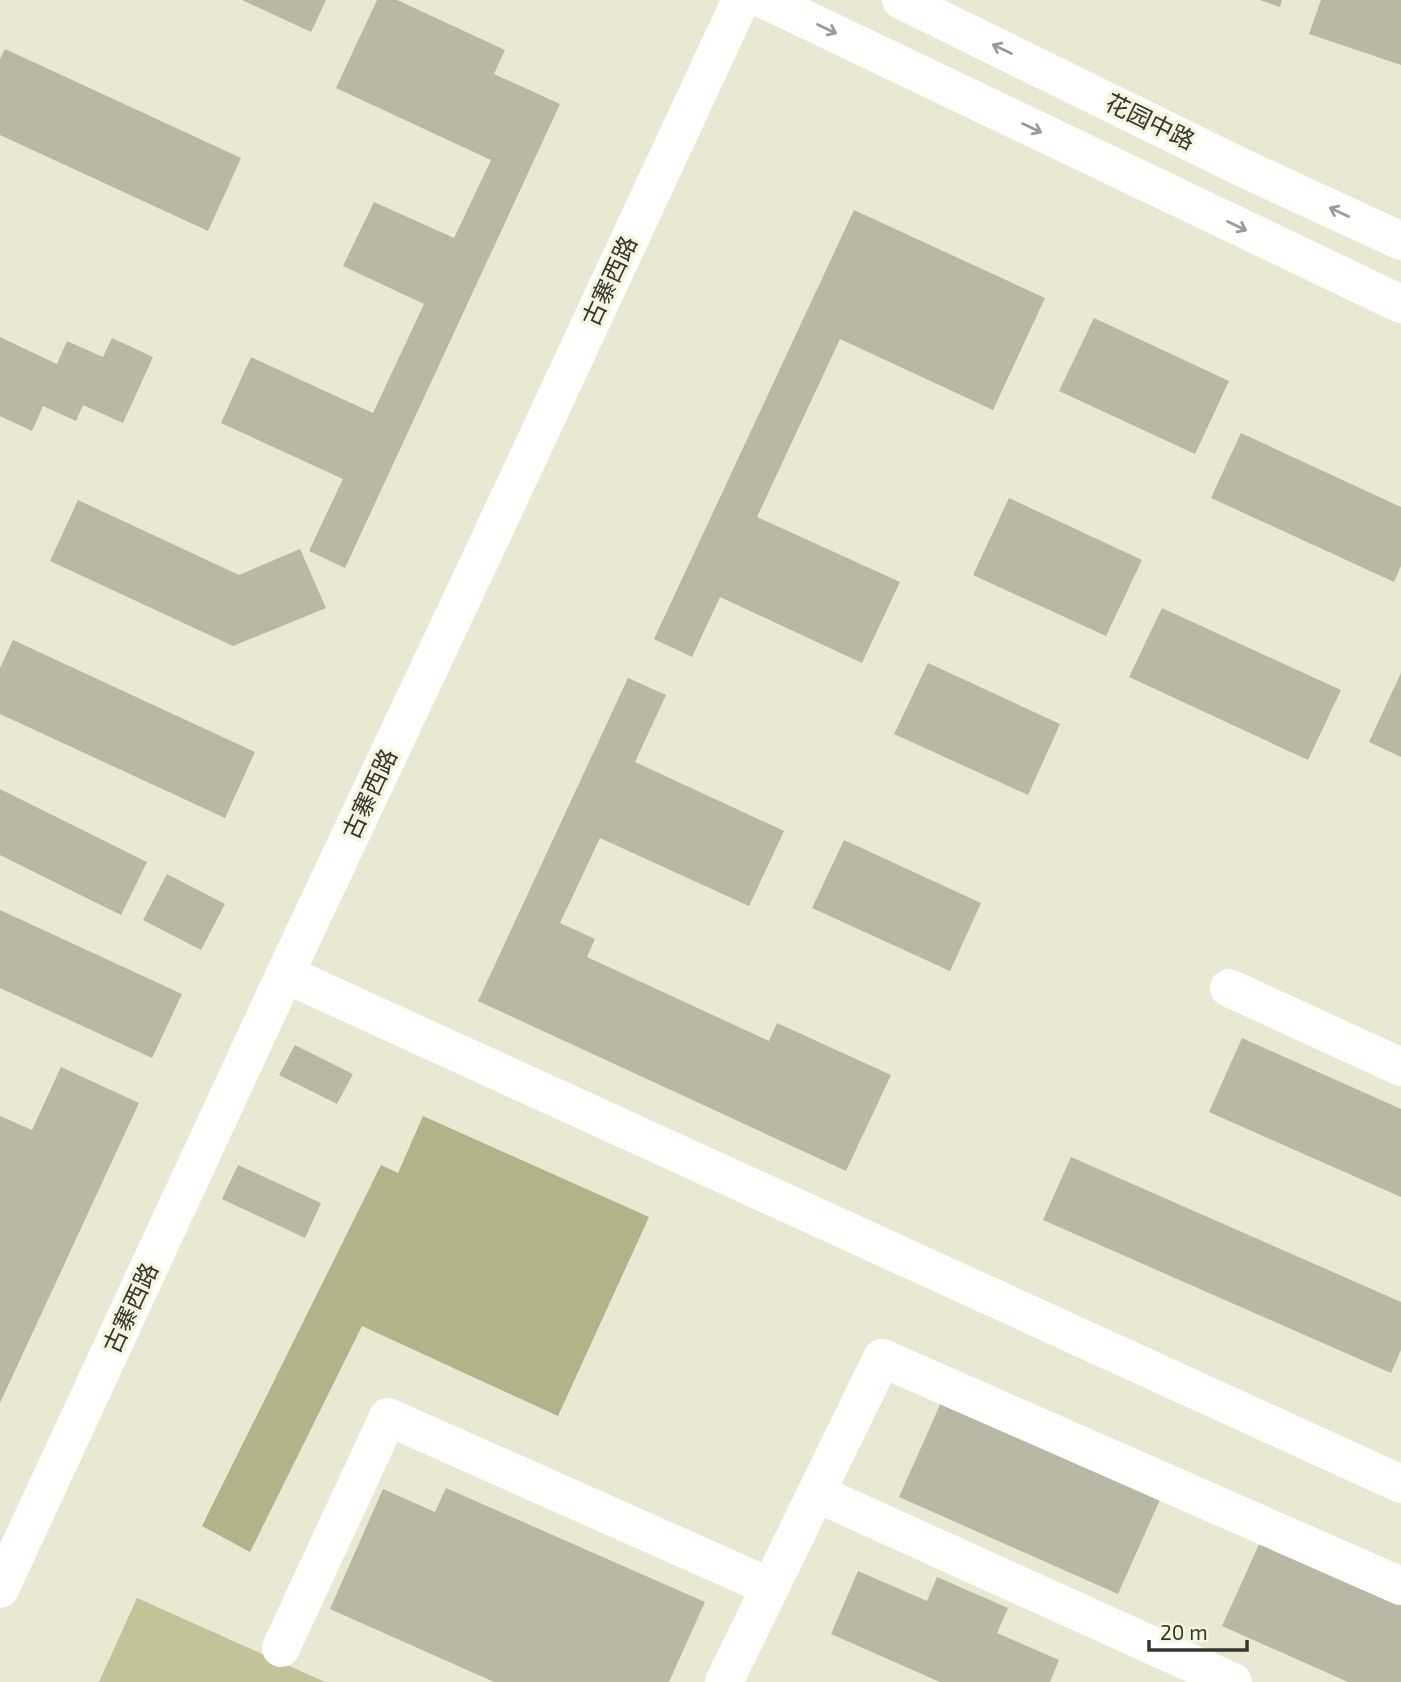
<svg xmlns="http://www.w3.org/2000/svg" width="1401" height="1682" viewBox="0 0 1401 1682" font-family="'Exo 2','Noto Sans SC',sans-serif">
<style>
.green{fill:#c3c299}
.forest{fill:#b4b289}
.building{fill:#b8b8a4}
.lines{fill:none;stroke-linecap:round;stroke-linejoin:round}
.minor{stroke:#fff;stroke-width:38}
.major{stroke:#fff;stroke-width:38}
.oneway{stroke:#9a9a96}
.labels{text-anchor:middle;stroke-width:7;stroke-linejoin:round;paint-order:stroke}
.street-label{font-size:24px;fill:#36362e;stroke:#f5f5e0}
</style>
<rect width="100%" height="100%" fill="#e8e8d3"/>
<path class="green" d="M137,1598l188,84h-226z"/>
<path class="forest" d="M423,1116l226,101 -91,199 -196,-90 -112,226 -48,-26 179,-361 17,8z"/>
<g class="building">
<path d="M242,0h84l-15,32z"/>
<path d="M377,0h20l108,50 -11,24 66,30 -215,464 -36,-17 34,-72 -122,-56 30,-66 122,56 51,-109 -81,-38 31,-64 80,36 37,-78 -155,-72z"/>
<path d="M1260,0h22l-2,7z"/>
<path d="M1321,0h80v65l-92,-31z"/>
<path d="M5,49l236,109 -33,73 -208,-96v-76z"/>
<path d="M854,210l191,88 -52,112 -153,-71 -83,178 143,65 -38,81 -142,-66 -28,60 -38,-18z"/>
<path d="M1094,318l135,63 -34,73 -136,-63z"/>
<path d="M0,337l57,27 10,-23 36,16 9,-19 41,19 -30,66 -40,-18 -7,16 -33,-15 -11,25 -32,-15z"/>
<path d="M1241,433l160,74v59l-7,16 -183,-84z"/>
<path d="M1009,498l133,62 -36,76 -133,-61z"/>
<path d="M78,500l161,75 61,-26 26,59 -93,38 -183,-85z"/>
<path d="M1162,608l179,82 -33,70 -179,-83z"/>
<path d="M13,640l242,112 -30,66 -225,-104v-46z"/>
<path d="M928,663l132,61 -32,71 -134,-61z"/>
<path d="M1401,673v84l-32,-15z"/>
<path d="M628,678l38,17 -31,67 149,69 -35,75 -149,-68 -40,85 35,16 -8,18 182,84 8,-18 114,52 -45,96 -368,-170z"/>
<path d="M0,789l147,73 -26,53 -121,-60z"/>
<path d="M844,840l137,63 -31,68 -138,-63z"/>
<path d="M167,874l58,30 -24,46 -58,-30z"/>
<path d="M0,910l182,84 -30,64 -152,-70z"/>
<path d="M1242,1038l159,71v88l-192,-85z"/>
<path d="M295,1045l58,29 -16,30 -58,-29z"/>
<path d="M61,1067l78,36 -139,300v-287l32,14z"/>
<path d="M1071,1157l330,145v48l-10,23 -348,-153z"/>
<path d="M238,1165l83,38 -16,35 -83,-39z"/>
<path d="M944,1396l219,97 -45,101 -219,-97z"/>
<path d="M446,1488l259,114 -36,80h-175l-164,-73 53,-120 52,23z"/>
<path d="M1261,1540l140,62v80h-53l-126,-56z"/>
<path d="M858,1571l69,30 10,-24 71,31 -11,25 62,27 -9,22h-110l-109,-48z"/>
</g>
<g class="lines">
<g class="minor">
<path d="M285,974l1116,510"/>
<path d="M1229,988l172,79"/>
<path d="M816,1493l417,189"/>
<path d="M281,1648l107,-231 382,170"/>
<path d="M724,1682l158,-324 519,228"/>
</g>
<g class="major">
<path d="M765,0l636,304"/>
<path d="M901,0l342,168 158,73"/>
<path d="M0,1589l285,-615 206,-437 250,-537"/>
</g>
</g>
<defs><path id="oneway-shaft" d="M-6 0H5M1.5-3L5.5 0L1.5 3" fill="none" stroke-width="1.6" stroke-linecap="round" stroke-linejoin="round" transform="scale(1.75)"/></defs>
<g class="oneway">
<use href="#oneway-shaft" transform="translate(827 29) rotate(26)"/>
<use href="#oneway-shaft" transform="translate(1002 49) rotate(-154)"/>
<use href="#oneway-shaft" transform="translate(1032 128) rotate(26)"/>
<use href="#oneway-shaft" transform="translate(1339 212) rotate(-155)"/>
<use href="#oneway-shaft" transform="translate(1237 226) rotate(26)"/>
</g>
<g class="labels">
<g class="street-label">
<text transform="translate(1150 122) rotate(26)" y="8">花园中路</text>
<text transform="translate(610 281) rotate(-65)" y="8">古寨西路</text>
<text transform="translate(370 794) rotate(-65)" y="8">古寨西路</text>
<text transform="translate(131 1308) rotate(-65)" y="8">古寨西路</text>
</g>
</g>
<path d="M1149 1640v10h98v-10" fill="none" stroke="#36362e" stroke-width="3.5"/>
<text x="1160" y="1640" font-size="21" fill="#36362e" stroke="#f5f5e0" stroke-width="5" paint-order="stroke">20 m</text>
</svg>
